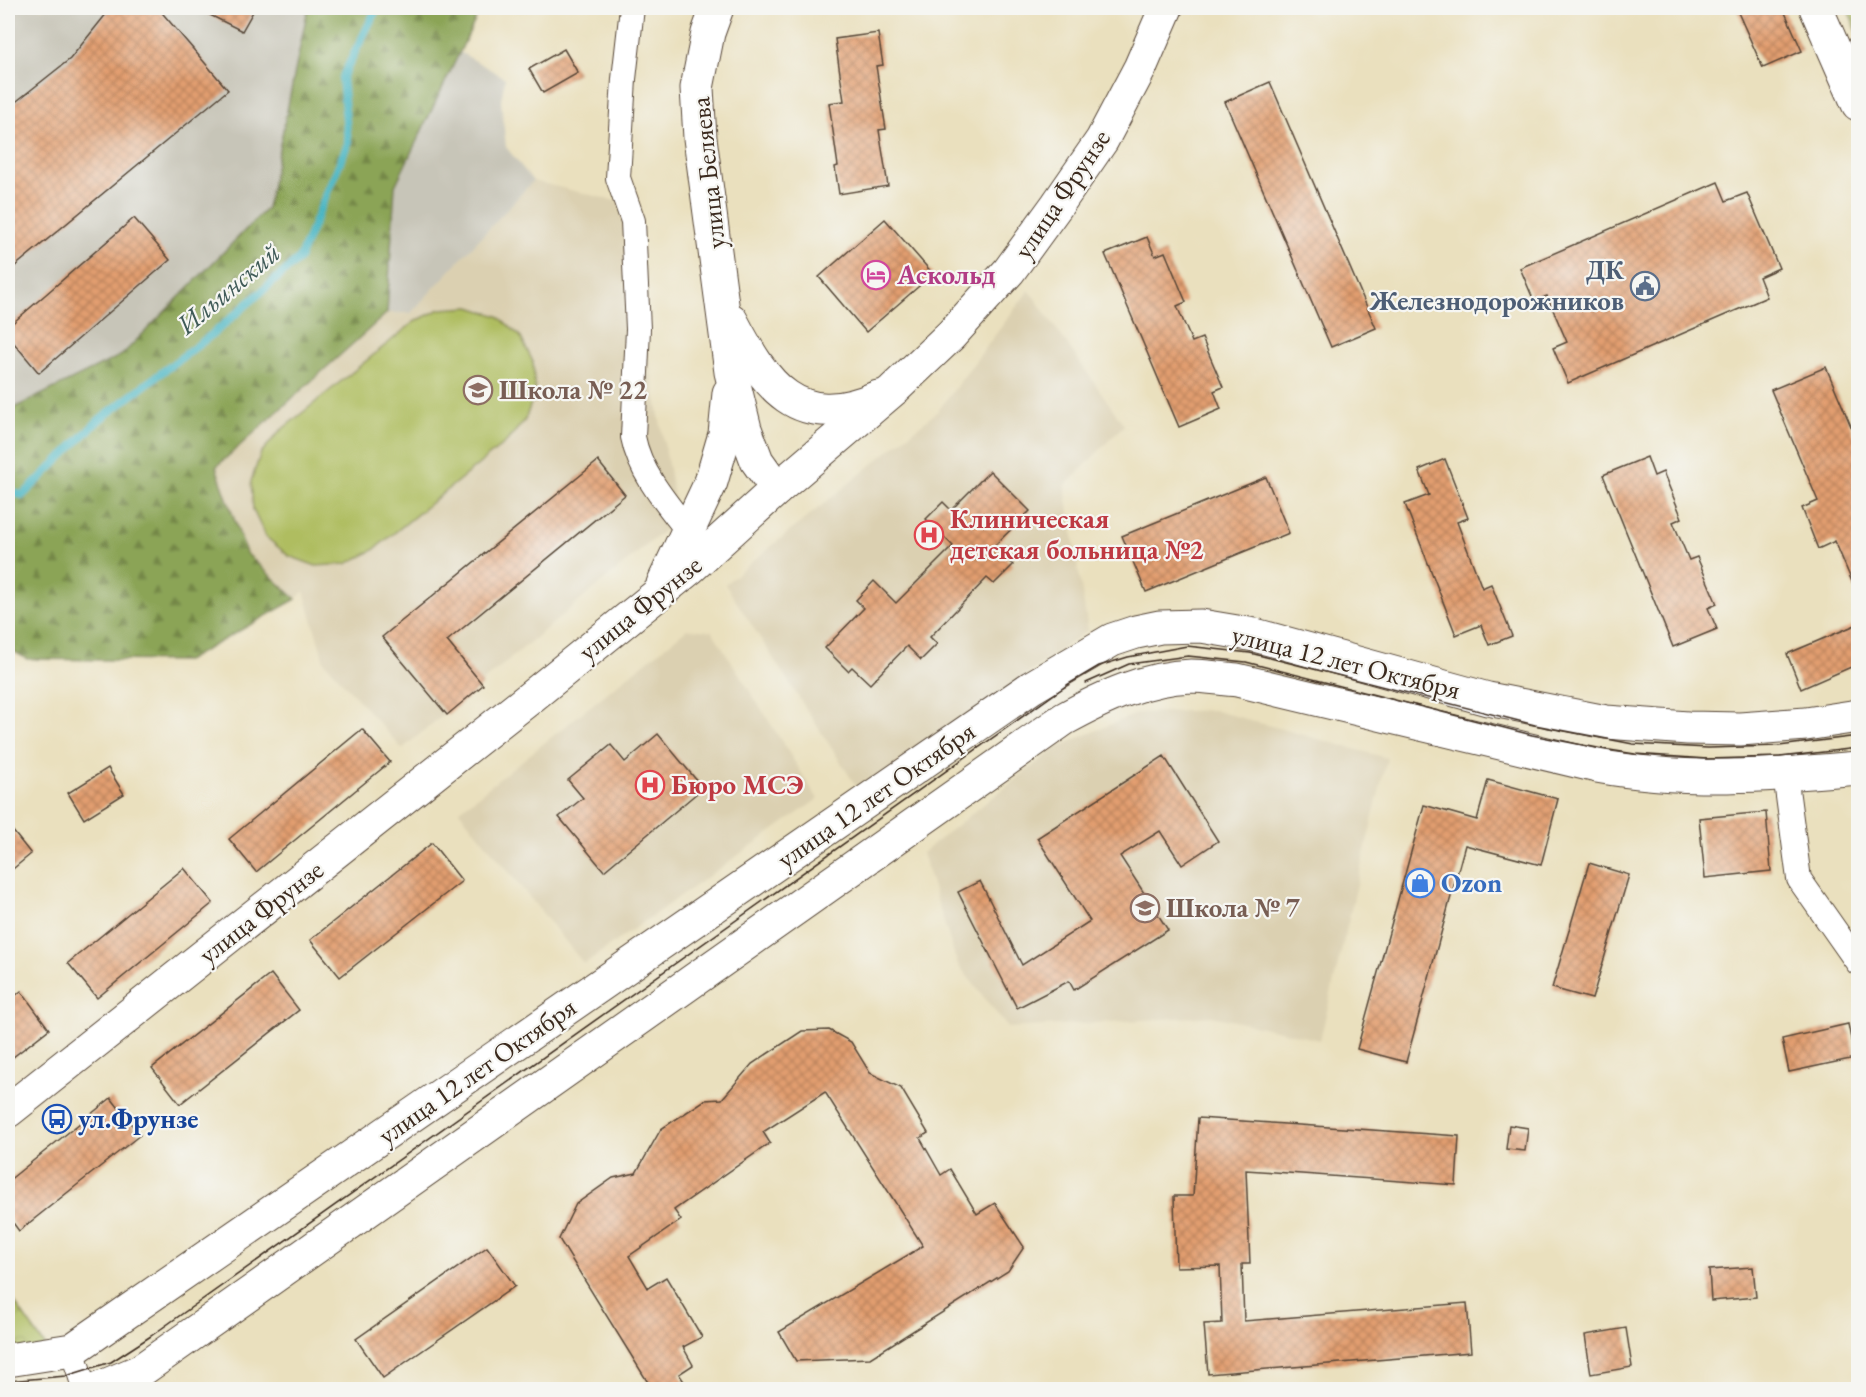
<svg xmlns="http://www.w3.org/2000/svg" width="1866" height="1397" viewBox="0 0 1866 1397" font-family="'EB Garamond',serif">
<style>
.built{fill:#dbd0b1}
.industrial{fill:#c7c5b8}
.grass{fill:#afbd60;stroke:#75743f;stroke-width:1.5}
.forest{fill:url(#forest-firs);stroke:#63673a;stroke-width:1.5}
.park{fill:url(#park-crowns);stroke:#75743f;stroke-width:1.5}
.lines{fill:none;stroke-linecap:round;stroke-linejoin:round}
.stream{stroke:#48b5c3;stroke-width:8}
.building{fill:url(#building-cross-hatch)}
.minor-casing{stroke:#554536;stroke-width:26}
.primary-casing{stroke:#554536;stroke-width:35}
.minor{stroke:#fff;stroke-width:24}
.primary{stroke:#fff;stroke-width:33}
.tram{stroke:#3b2a1e;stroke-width:1.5}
.labels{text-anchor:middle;stroke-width:4.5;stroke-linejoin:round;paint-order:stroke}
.street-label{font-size:27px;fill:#3b2a1e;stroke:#f6f6f2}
.service-label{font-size:27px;font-weight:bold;fill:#4e5e75;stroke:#f6f6f2;text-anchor:end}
.hotel-label{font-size:27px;font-weight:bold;fill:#b23c85;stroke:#f6f6f2;text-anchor:start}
.education-label{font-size:27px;font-weight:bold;fill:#785e54;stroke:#f6f6f2;text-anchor:start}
.health-label{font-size:27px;font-weight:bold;fill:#be3a42;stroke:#f6f6f2;text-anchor:start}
.shop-label{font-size:27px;font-weight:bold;fill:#366cbe;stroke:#f6f6f2;text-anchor:start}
.transit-label{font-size:27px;font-weight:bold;fill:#164399;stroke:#f6f6f2;text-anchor:start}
.water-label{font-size:28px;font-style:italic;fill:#405b58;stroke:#f6f6f2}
</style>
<defs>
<pattern id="forest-firs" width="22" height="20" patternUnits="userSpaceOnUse" patternTransform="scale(1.5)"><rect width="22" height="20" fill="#8ba456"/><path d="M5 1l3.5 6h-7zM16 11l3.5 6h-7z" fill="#738647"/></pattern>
<pattern id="park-crowns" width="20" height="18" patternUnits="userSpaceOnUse" patternTransform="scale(1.5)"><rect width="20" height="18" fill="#afbd60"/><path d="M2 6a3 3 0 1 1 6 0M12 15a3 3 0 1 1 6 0" fill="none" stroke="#909a4f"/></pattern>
<pattern id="building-cross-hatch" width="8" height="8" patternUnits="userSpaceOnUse" patternTransform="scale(1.5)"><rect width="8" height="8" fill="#e29e70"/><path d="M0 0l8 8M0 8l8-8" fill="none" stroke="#b8815b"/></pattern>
</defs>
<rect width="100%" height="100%" fill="#f6f6f2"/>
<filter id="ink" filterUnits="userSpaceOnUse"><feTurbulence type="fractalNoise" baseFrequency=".0167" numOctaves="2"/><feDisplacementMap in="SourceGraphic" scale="12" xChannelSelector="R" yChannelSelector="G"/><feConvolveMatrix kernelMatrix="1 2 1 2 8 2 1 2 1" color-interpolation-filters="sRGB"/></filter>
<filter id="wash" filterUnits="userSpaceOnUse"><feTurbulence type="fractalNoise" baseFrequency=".008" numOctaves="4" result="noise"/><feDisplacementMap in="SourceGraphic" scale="24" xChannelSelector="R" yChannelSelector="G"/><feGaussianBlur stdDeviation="1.35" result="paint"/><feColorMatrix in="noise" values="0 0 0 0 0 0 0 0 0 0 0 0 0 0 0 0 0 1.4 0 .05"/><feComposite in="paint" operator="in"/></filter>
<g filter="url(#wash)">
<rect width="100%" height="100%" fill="#eae0be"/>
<g class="built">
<path d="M533,181l87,21 58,317 -276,230 -78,-88 -20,-70 -8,8 -50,-46 -30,-86 171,-154h24z"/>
<path d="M1029,290l95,135 -59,61 23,144 -226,165 -137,-211 213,-173z"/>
<path d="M687,629l25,2 106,168 -234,165 -125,-153z"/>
<path d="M1213,710l174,48 -67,282 -108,-24 -204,12 -51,-65 -35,-110 133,-105 83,-35z"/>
</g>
<g class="industrial">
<path d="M8,8h300l-41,200 -145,147 -114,56z"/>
<path d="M460,52l45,26 -4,23 5,46 27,34 -122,132h-24l8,-127z"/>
</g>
<path class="grass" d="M470,307l28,9 22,20 13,26 2,30 -10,28 -19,22 -134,109 -26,13 -30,2 -27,-10 -23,-19 -13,-27 -2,-29 10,-28 19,-22 134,-109 26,-13z"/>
<path class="forest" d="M308,8h173l-86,178 -8,127 -171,154 30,86 50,46 -110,62 -159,-2 -19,-11v-237l114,-56 145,-147z"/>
<g class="park">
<path d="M1847,8h11v25z"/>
<path d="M8,1293l52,74 -52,-2z"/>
</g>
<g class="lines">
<path class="stream" d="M8,492l15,3 77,-76 114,-86 85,-74 49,-116 -6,-65 35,-70"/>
</g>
<g id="blocks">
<g class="building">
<path d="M111,8h47l70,82 -220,182v-164l62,-49z"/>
<path d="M196,8h59l-13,23z"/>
<path d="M1736,8h47l19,43 -39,17z"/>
<path d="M878,33l5,32 -7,1 10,63 -7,1 9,56 -49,8 -4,-27 3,-1 -9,-63 15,-2 -9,-62z"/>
<path d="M564,49l14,24 -35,20 -14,-24z"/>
<path d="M1270,82l106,246 -45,19 -106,-245z"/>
<path d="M1718,182l8,19 21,-8 32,75 -20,9 8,20 -199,86 -15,-35 14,-6 -20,-46 -13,5 -14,-33z"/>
<path d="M134,218l36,42 -131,113 -31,-37v-9z"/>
<path d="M885,219l48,55 -67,58 -47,-55z"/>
<path d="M1147,237l8,19 10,-4 21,50 -9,4 15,36 10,-4 21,49 -9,4 7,18 -42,18 -74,-173z"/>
<path d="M1826,367l32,76v153l-23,-55 -17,8 -16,-41 16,-7 -47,-111z"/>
<path d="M1647,457l7,19 9,-4 19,46 -9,4 16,38 8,-3 20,47 -9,4 9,21 -44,18 -70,-172z"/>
<path d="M1445,459l23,59 -11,4 25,66 9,-4 21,52 -23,9 -8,-20 -25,10 -51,-131 24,-9 -10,-25z"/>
<path d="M598,461l27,34 -178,146 36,44 -36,30 -65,-78z"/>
<path d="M990,471l40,40 -36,35 19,19 -19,19 -7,-6 -57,59 7,7 -16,16 -14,-14 -37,38 -18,-17 -4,4 -23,-23 39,-40 -8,-8 18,-19 22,22 57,-57 -27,-27 17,-17 8,8z"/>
<path d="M1266,477l23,56 -143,59 -24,-56z"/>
<path d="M1858,624v40l-57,25 -14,-35z"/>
<path d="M362,729l28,33 -134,110 -27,-33z"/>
<path d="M658,734l45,54 -99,83 -45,-54 24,-19 -15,-18 43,-35 14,17z"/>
<path d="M1164,756l54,85 -36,24 -22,-34 -40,25 48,74 -94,60 -5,-9 -52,27 -59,-116 22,-11 42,84 68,-44 -53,-83z"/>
<path d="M108,768l16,26 -40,25 -16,-26z"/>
<path d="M1488,780l70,19 -17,66 -76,-20 -59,217 -49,-13 67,-244 53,15z"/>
<path d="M1766,812l5,59 -66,7 -6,-60z"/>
<path d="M8,825l23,29 -23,19z"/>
<path d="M432,843l30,38 -122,96 -30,-37z"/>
<path d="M1589,863l40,12 -37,124 -40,-11z"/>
<path d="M184,868l29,35 -116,95 -29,-35z"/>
<path d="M271,974l28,36 -119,94 -28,-36z"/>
<path d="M21,991l28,38 -41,32v-59z"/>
<path d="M1848,1024l7,34 -66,14 -7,-33z"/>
<path d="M829,1030l22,12 19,31 31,15 27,45 -8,5 21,37 9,-6 27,45 18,-11 29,44 -16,24 -138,87 -74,3 -17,-29 144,-86 -98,-154 -62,40 7,11 -96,67 7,10 -52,36 19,32 18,-11 36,60 -19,10 10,18 -14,9 10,15h-37l-93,-150 17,-35 37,-26 23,-5 25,-44 44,-29 17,-1 30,-35 50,-33z"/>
<path d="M111,1098l29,37 -121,96 -11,-15v-35z"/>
<path d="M1198,1118l261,18 -3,49 -210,-15 4,94h-8l2,57 223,-18 4,49 -263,22 -4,-50 18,-1 -2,-57 -44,1 -2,-71h19z"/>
<path d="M1509,1125l19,3 -3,23 -19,-2z"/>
<path d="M487,1247l28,39 -132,92 -27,-39z"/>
<path d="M1753,1267l3,30 -45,4 -2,-31z"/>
<path d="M1626,1328l6,39 -41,7 -6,-39z"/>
</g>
</g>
</g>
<g filter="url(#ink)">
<use href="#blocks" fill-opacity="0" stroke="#554536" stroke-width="1.5"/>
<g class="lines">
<g class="minor-casing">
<g id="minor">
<path d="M632,8l-8,71 -6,99 15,43 5,108 -5,108c7,36 33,66 55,94"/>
<path d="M1785,774l14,105 59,84"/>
<path d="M72,1350l13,40"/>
</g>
</g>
<g class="primary-casing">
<g id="primary">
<path d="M717,8l-9,25 -11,55 3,50 31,234 14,57 12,32 20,28"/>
<path d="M1816,8l42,96"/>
<path d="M731,320c34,65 66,113 147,77"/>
<path d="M663,584l48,-102 14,-48 4,-41"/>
<path d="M8,1111l518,-410 163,-132 88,-80 116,-99 58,-55 58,-64 48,-66 45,-65 38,-72 26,-60"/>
<path d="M8,1360l64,-10 960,-663 80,-47 24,-8 24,-5 41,-1 54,9 233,64 118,23 82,6 52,1 66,-5 52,-8"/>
<path d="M95,1390l45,-19 924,-652c40,-22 80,-41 127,-43 15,0 31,3 46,4l360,86c87,16 174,10 261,2"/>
</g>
</g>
<use href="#minor" class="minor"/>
<use href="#primary" class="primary"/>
<g class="tram">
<path d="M1086,683l43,-19 59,-8 58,6 286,73 71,14 32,5 72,5 73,-2 78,-9"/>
<path d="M8,1381l58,-5 45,-14 40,-26 916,-651 32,-19 29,-9 59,-11 63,7 285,72 98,19 75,4 71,-2 79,-10"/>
</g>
</g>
</g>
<defs>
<g id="hotel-ring" transform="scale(1.5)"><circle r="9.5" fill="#f6f6f2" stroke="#d1479c" stroke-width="1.5"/><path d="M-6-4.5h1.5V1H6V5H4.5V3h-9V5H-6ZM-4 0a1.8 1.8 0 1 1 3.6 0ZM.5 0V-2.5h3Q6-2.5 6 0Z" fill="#d1479c"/></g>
<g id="civic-ring" transform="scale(1.5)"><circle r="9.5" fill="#f6f6f2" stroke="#5c6f8a" stroke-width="1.5"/><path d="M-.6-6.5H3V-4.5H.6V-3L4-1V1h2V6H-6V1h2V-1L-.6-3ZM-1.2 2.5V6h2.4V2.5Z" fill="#5c6f8a"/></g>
<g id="school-ring" transform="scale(1.5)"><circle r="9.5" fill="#f6f6f2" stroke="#8d6e63" stroke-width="1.5"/><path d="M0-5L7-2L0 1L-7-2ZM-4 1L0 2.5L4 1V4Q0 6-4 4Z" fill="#8d6e63"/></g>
<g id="hospital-ring" transform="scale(1.5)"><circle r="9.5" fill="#f6f6f2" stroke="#e0444e" stroke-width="1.5"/><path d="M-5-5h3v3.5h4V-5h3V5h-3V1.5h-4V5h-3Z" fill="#e0444e"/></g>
<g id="shop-ring" transform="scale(1.5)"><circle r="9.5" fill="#f6f6f2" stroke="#3f7fe0" stroke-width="1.5"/><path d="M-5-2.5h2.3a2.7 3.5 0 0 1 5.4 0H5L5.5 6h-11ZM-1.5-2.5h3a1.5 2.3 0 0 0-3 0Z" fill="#3f7fe0"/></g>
<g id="bus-ring" transform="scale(1.5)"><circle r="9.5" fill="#f6f6f2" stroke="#1a4fb4" stroke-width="1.5"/><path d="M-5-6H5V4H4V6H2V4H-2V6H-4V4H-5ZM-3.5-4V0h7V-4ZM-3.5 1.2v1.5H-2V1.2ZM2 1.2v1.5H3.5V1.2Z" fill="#1a4fb4"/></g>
</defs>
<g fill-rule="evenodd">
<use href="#hotel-ring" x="876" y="275"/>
<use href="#civic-ring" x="1645" y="286"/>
<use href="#school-ring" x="478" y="390"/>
<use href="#hospital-ring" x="929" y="535"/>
<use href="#hospital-ring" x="650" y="785"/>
<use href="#shop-ring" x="1420" y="883"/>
<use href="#school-ring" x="1145" y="908"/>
<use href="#bus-ring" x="57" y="1119"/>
</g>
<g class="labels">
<g class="street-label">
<text transform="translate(708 173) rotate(-96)" y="9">улица Беляева</text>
<text transform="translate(1062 194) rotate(-56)" y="9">улица Фрунзе</text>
<text transform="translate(640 608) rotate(-39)" y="9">улица Фрунзе</text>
<text transform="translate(1346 662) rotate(14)" y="9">улица 12 лет Октября</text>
<text transform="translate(876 795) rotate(-35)" y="9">улица 12 лет Октября</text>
<text transform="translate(261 912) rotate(-38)" y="9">улица Фрунзе</text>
<text transform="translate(477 1071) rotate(-35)" y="9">улица 12 лет Октября</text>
</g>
<g class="service-label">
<text x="1624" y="279">ДК<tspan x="1624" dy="31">Железнодорожников</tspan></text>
</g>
<g class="hotel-label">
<text x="897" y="284">Аскольд</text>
</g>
<g class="education-label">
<text x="499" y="399">Школа № 22</text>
<text x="1166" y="917">Школа № 7</text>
</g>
<g class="health-label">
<text x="950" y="528">Клиническая<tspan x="950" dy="31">детская больница №2</tspan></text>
<text x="671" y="794">Бюро МСЭ</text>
</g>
<g class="shop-label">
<text x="1441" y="892">Ozon</text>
</g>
<g class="transit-label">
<text x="78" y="1128">ул.Фрунзе</text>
</g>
<g class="water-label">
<text transform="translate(228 288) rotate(-40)" y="10">Ильинский</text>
</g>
</g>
<rect width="1866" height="1397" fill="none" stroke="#f6f6f2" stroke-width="30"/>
</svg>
